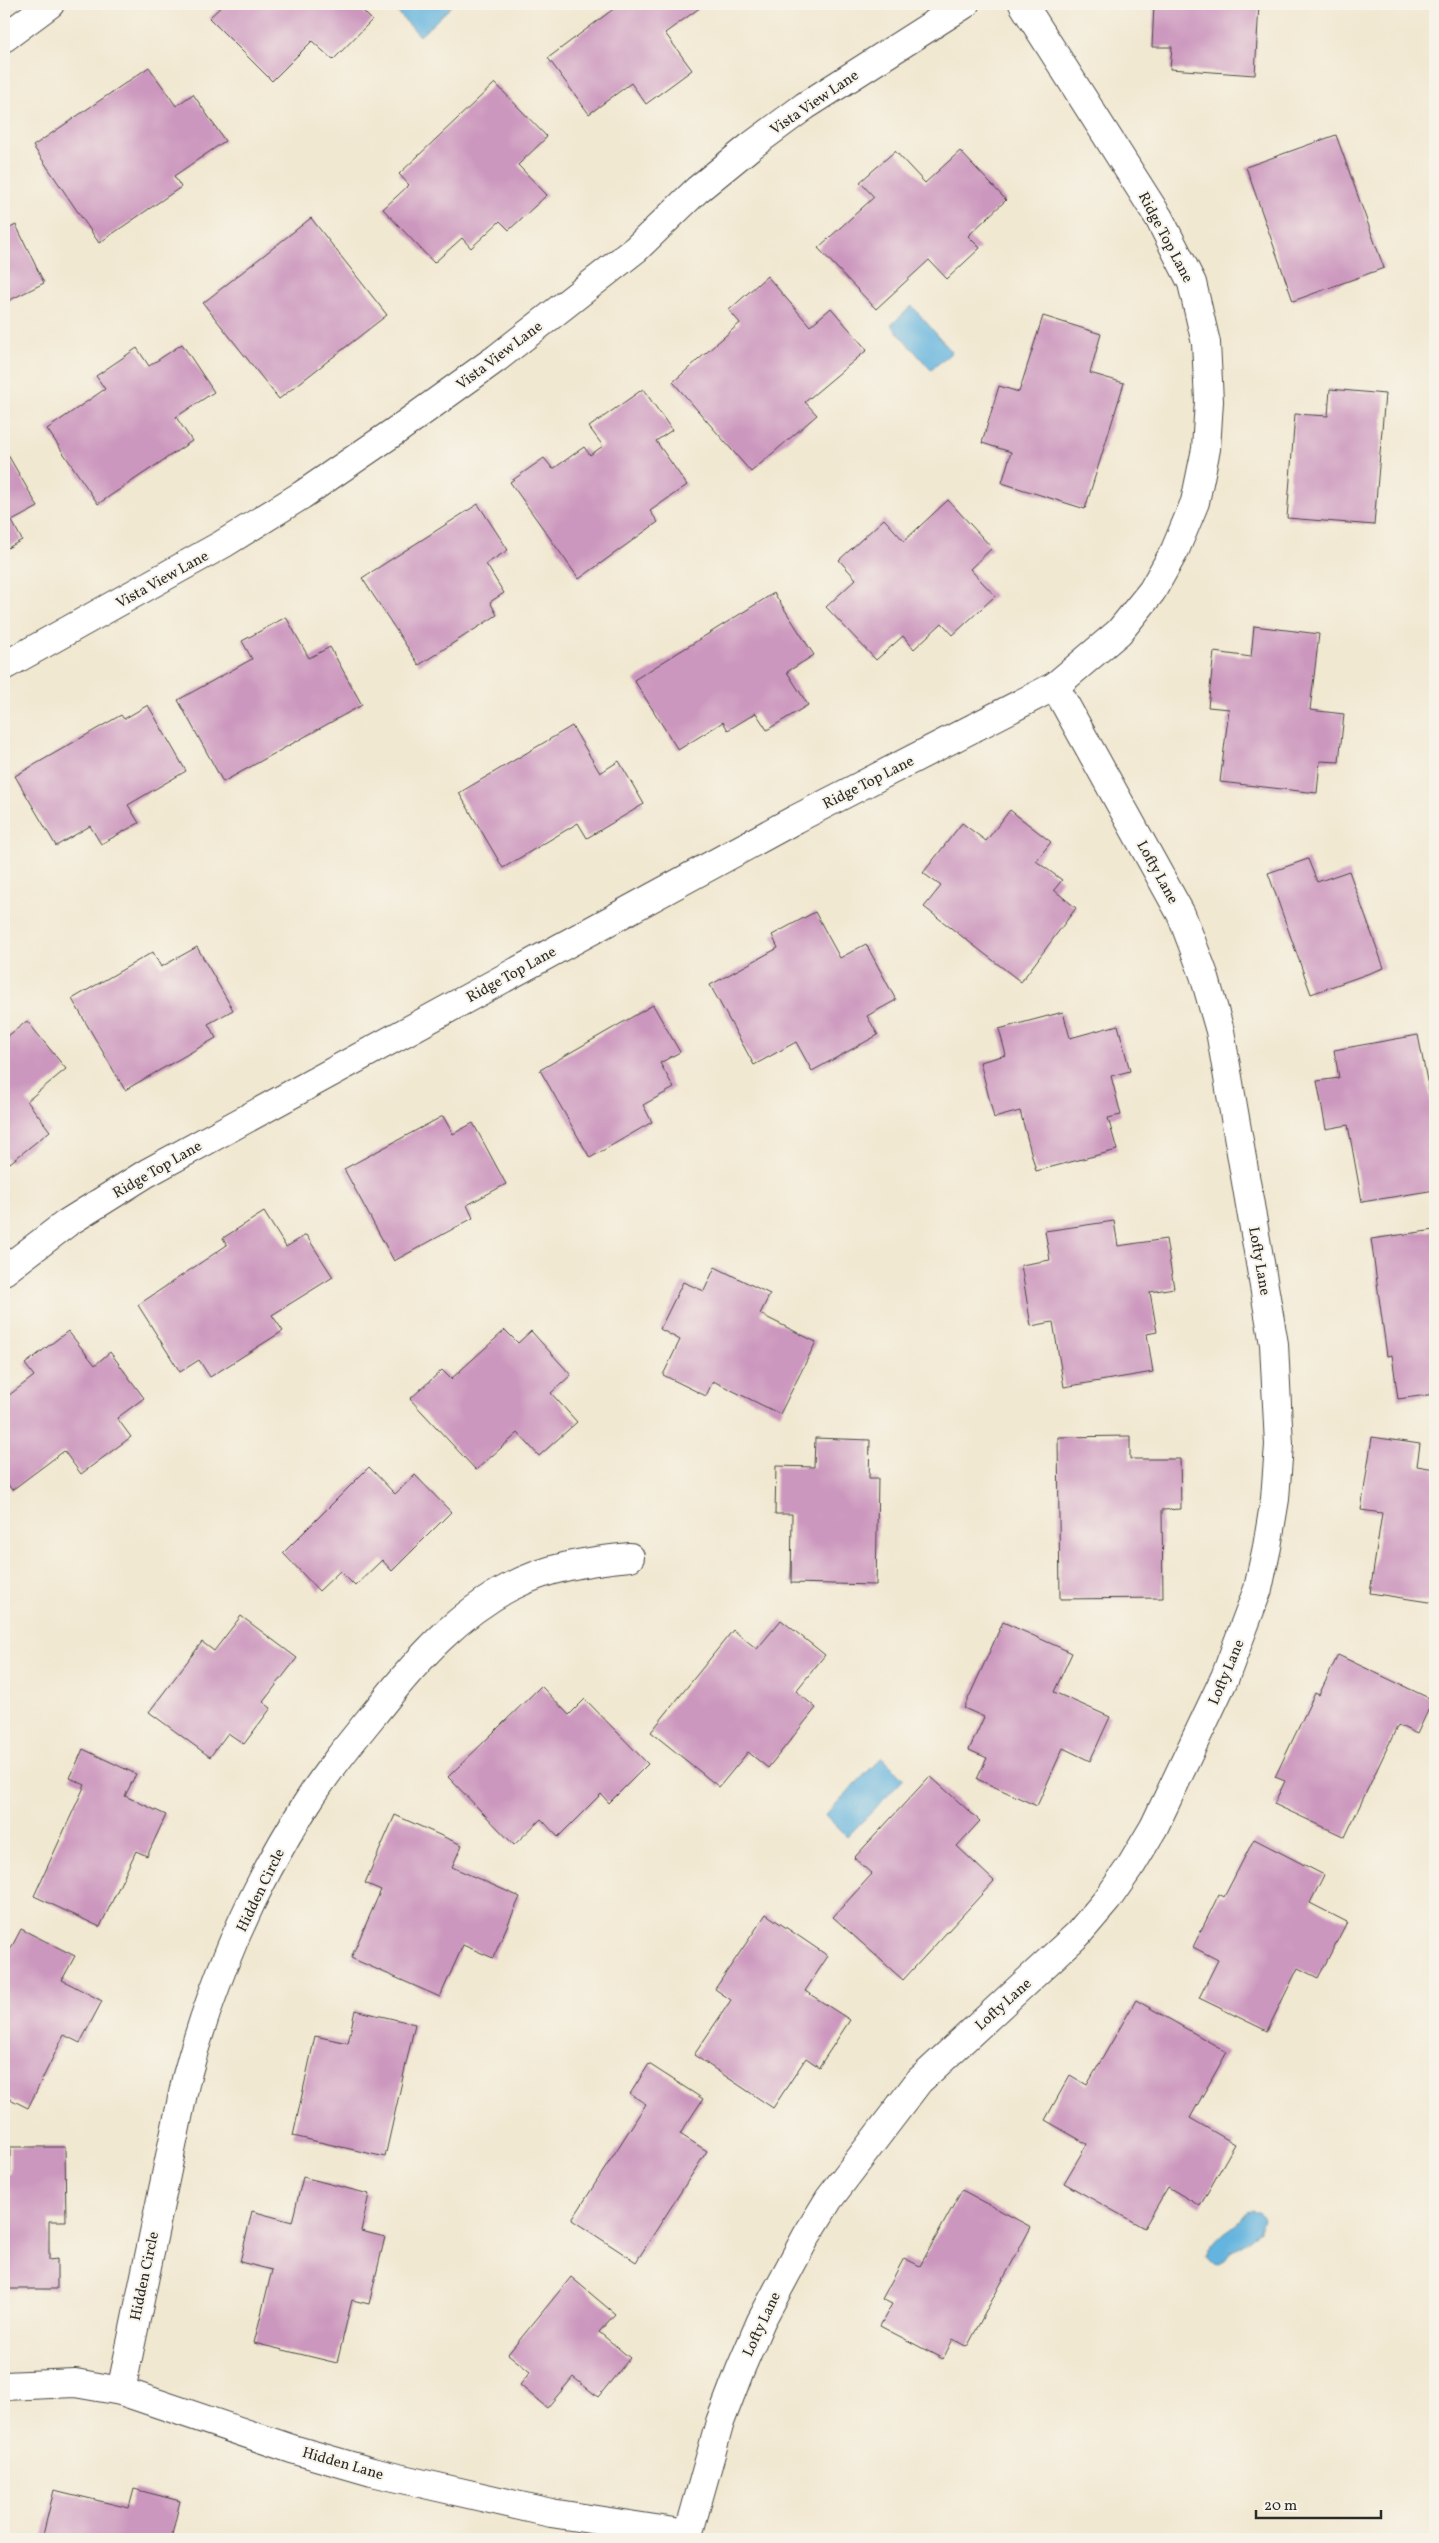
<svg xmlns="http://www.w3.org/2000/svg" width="1439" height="2543" viewBox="0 0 1439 2543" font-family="Vollkorn,serif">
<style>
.water{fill:#63b4de;stroke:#477084}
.building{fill:#cc97be}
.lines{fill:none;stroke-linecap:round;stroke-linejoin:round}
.minor-casing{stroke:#494744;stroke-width:30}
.minor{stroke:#fff;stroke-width:28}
.labels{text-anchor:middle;stroke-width:4;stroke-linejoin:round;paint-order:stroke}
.street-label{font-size:15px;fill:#2b2b2b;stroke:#f7f3e8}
</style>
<rect width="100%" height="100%" fill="#f7f3e8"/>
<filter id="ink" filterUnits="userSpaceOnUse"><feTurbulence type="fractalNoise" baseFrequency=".02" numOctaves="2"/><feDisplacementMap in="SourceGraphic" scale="10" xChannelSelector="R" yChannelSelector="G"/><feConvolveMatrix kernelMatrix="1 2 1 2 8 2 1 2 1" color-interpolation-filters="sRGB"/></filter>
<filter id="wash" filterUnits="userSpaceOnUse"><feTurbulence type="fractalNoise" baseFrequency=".0096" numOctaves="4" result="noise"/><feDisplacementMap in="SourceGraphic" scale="20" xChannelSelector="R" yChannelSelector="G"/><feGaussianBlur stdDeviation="1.12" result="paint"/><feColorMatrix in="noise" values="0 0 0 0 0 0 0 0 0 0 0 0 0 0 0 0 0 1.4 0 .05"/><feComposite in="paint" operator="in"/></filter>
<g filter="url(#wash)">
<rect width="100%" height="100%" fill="#f1e8d1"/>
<g class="water">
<path d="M407,4h47l-34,32 -23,-24z"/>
<path d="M912,306l40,46 -21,18 -40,-45z"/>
<path d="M882,1757l22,22 -57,58 -22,-22z"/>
<path d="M1252,2209l7,2 5,8 -4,12 -29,22 -6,8 -6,3 -6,-1 -7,-7c5,-14 17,-24 29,-31 7,-5 9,-12 17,-16z"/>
</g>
<g id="blocks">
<g class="building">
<path d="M224,4h138l-3,3 13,13 -39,40 -21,-19 -40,40 -63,-63z"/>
<path d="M620,4h79l2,3 -36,26 27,37 -46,34 -15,-21 -42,31 -41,-56z"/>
<path d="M1154,4h105l-4,71 -85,-6 2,-22h-20z"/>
<path d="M149,67l27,39 17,-12 32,47 -51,35 7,11 -82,56 -66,-97z"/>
<path d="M495,83l52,54 -29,28 29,30 -38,35 -9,-9 -29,27 -9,-10 -28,25 -51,-54 26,-24 -10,-11z"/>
<path d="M1336,135l48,133 -91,33 -47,-134z"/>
<path d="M895,151l30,32 35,-32 46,49 -38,36 12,12 -33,31 -18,-19 -53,49 -58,-61 56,-51 -14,-15z"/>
<path d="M311,218l76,97 -108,84 -76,-96z"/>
<path d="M16,225l28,58 -40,20v-72z"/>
<path d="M767,276l43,50 21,-18 36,42 -62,52 12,13 -66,57 -78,-90 67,-59 -11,-13z"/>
<path d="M1043,316l58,18 -11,39 34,10 -39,126 -83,-26 9,-31 -29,-9 17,-57 20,6z"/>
<path d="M182,344l32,48 -38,25 16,24 -94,63 -51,-75 58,-40 -9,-13 41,-28 12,18z"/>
<path d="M643,389l29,41 -16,11 31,44 -37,26 8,11 -79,57 -69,-97 34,-24 9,11 31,-22 6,8 13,-9 -14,-19z"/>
<path d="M1330,389l55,5 -11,131 -87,-7 8,-104 33,2z"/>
<path d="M4,448l34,59 -26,14 10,19 -18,10z"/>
<path d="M948,500l44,48 -22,21 25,27 -42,39 -11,-12 -28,26 -11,-13 -27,24 -50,-53 30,-28 -17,-19 45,-41 20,22z"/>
<path d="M478,504l30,46 -22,14 18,29 -14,9 7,13 -78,50 -57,-87z"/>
<path d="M774,593l40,62 -27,17 21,33 -41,25 -11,-17 -28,17 -5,-8 -45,28 -44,-70z"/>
<path d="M286,617l23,41 21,-11 32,58 -139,77 -45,-82 74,-41 -10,-18z"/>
<path d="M1254,626l65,8 -9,76 34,4 -5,48 -19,-1 -3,32 -97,-11 9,-73 -21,-2 6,-55 37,5z"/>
<path d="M148,705l38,66 -58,34 11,18 -38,21 -11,-18 -34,20 -41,-70 106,-61 3,4z"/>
<path d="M572,726l28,47 19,-12 25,43 -57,34 -9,-15 -75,45 -44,-75z"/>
<path d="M1010,810l41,32 -15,19 26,19 -8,10 22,18 -55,74 -97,-75 17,-21 -18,-13 39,-50 24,18z"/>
<path d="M1308,859l9,23 32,-11 35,97 -73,26 -43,-121z"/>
<path d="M815,912l25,46 26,-14 30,56 -29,16 11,19 -66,36 -16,-29 -42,23 -44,-80 68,-37 -6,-13z"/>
<path d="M197,947l36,63 -25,14 8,14 -91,52 -53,-91 81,-47 8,15z"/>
<path d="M653,1005l27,47 -20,11 14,25 -31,17 9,17 -62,36 -50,-88z"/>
<path d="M1063,1012l7,26 48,-13 12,46 -19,5 10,39 -13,3 9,32 -81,21 -16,-60 -26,7 -14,-56 26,-7 -7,-26z"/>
<path d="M27,1021l39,48 -39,32 23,30 -40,32 -6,-8v-116z"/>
<path d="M1418,1035l14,71 3,-1v85l-73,12 -14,-77 -22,4 -9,-48 22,-3 -5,-28z"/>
<path d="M443,1116l10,18 20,-11 33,61 -39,21 6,13 -79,43 -50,-92z"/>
<path d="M264,1212l22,35 20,-12 27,42 -61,38 11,16 -73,46 -11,-17 -19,12 -42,-67 89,-60 -4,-7z"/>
<path d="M1114,1221l4,25 48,-7 8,49 -24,4 7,40 -10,2 6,38 -89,15 -11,-65 -22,4 -10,-61 29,-5 -5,-29z"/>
<path d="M1435,1230v164l-37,5 -6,-44 -5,1 -16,-117z"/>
<path d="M715,1267l55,27 -10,20 56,28 -36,72 -67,-33 -7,15 -43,-21 17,-35 -20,-11 23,-47 21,9z"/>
<path d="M505,1330l13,13 13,-12 40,44 -20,18 26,29 -38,34 -21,-23 -42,37 -66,-71 32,-29 9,9z"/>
<path d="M68,1331l27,34 15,-13 34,46 -27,20 14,19 -50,37 -17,-23 -52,39 -8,-11v-80l30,-23 -9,-12z"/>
<path d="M1130,1436v23h50l1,50 -19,1 1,88 -103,1 -2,-162z"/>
<path d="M1372,1437l48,7 -3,22 18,3v134l-65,-10 12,-80 -21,-3z"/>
<path d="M815,1438l55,2 -1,38h9l-2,107 -85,-2 1,-69h-17l1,-48 38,1z"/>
<path d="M369,1467l26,27 20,-19 36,37 -59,59 -10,-11 -27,26 -15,-15 -21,20 -36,-38z"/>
<path d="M241,1616l56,42 -34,44 8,6 -27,36 -16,-11 -18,24 -61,-45 53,-70 12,9z"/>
<path d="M781,1620l44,35 -29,36 20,17 -48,60 -20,-16 -29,35 -68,-55 82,-102 24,19z"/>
<path d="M1003,1622l69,31 -18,39 56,25 -20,44 -27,-13 -26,58 -60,-27 10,-21 -18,-8 15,-33 -20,-9z"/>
<path d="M1338,1655l95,45 -16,34 -19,-9 -53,112 -71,-33 11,-23 -10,-4 40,-84 4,2z"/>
<path d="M541,1686l28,29 16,-16 63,65 -39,39 -8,-9 -43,43 -17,-18 -27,26 -66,-68z"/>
<path d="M83,1749l53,25 -11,22 41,19 -19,41 -11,-5 -36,76 -66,-31 51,-111 -15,-7z"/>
<path d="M930,1776l50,45 -23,25 37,35 -91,99 -70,-63 39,-43 -18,-16z"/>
<path d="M395,1815l67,30 -10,22 68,30 -27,61 -30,-13 -23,52 -89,-39 30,-68 -16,-7z"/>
<path d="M1254,1839l70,36 -14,28 37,19 -29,56 -20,-10 -31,63 -68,-33 19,-38 -25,-13 26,-53 5,3z"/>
<path d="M766,1914l62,42 -23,35 45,29 -31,47 -13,-9 -33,50 -79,-53 37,-55 -16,-11z"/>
<path d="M21,1929l54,27 -13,24 40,21 -22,42 -16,-8 -36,73 -24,-12v-144l4,2z"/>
<path d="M1136,2000l91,52 -37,66 45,26 -35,62 -32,-19 -24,41 -80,-45 23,-39 -42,-24 25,-45 17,10z"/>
<path d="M355,2010l60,14 -30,133 -92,-21 22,-100 33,7z"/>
<path d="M649,2064l54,35 -23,35 27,17 -71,111 -64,-42 74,-116 -16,-10z"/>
<path d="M10,2147h55l1,74h-17v39l8,-1v30h-53v-116h6z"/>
<path d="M303,2177l66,17 -8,37 24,6 -16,67 -17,-4 -15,63 -83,-20 18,-73 -32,-8 12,-51 40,11z"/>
<path d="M962,2190l69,37 -64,120 -14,-8 -10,20 -63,-33 12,-22 -10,-5 22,-41 16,8z"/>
<path d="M571,2277l44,37 -16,18 31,26 -32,39 -25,-20 -26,31 -27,-23 10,-13 -22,-18z"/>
<path d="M134,2489l46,12 -9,38h-129l12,-49 75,18z"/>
</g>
</g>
</g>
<g filter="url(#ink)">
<use href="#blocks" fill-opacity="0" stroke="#494744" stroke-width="1"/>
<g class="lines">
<g class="minor-casing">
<g id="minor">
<path d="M4,38l46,-34"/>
<path d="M4,666l219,-122 79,-49 95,-65 100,-72 139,-109 61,-59 54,-44 54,-40 160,-102"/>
<path d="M4,1271l63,-48 80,-50 649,-354 259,-133 64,-54 33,-41 23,-41 20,-48 11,-53 3,-48 -3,-58 -14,-60 -33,-65 -136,-214"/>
<path d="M4,2386l71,-3 46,8 171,58 80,23 179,41 137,21"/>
<path d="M121,2391l65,-312c26,-97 66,-191 121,-276 22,-35 49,-67 75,-99 36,-45 76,-90 128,-117 38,-20 78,-26 120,-30"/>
<path d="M687,2539l33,-117 20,-52 21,-49 46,-86 22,-36 90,-118 159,-147 29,-34 25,-36 22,-37 71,-150 33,-88 9,-42 8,-48 4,-54 -5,-101 -54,-313 -16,-56 -23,-61 -126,-228"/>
</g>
</g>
<use href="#minor" class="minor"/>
</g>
</g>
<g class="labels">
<g class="street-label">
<text transform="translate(814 102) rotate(-34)" y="5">Vista View Lane</text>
<text transform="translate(1166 237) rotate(62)" y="5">Ridge Top Lane</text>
<text transform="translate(499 355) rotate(-37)" y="5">Vista View Lane</text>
<text transform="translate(162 579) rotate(-29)" y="5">Vista View Lane</text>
<text transform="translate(868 782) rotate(-27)" y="5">Ridge Top Lane</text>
<text transform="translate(1158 872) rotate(61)" y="5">Lofty Lane</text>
<text transform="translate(511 974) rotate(-29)" y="5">Ridge Top Lane</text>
<text transform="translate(157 1169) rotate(-30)" y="5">Ridge Top Lane</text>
<text transform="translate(1260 1261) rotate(80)" y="5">Lofty Lane</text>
<text transform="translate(1226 1672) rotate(-67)" y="5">Lofty Lane</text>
<text transform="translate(260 1890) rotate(-64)" y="5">Hidden Circle</text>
<text transform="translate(1003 2004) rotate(-42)" y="5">Lofty Lane</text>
<text transform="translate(144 2276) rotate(-78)" y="5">Hidden Circle</text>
<text transform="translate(761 2324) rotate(-65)" y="5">Lofty Lane</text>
<text transform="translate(343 2463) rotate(16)" y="5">Hidden Lane</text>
</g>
</g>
<rect width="1439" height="2543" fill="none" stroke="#f7f3e8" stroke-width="20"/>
<path d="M1256 2510v8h125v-8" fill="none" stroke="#2b2b2b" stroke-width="2.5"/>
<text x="1264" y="2510" font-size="15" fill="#2b2b2b" stroke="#f7f3e8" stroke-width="4" paint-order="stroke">20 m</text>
</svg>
